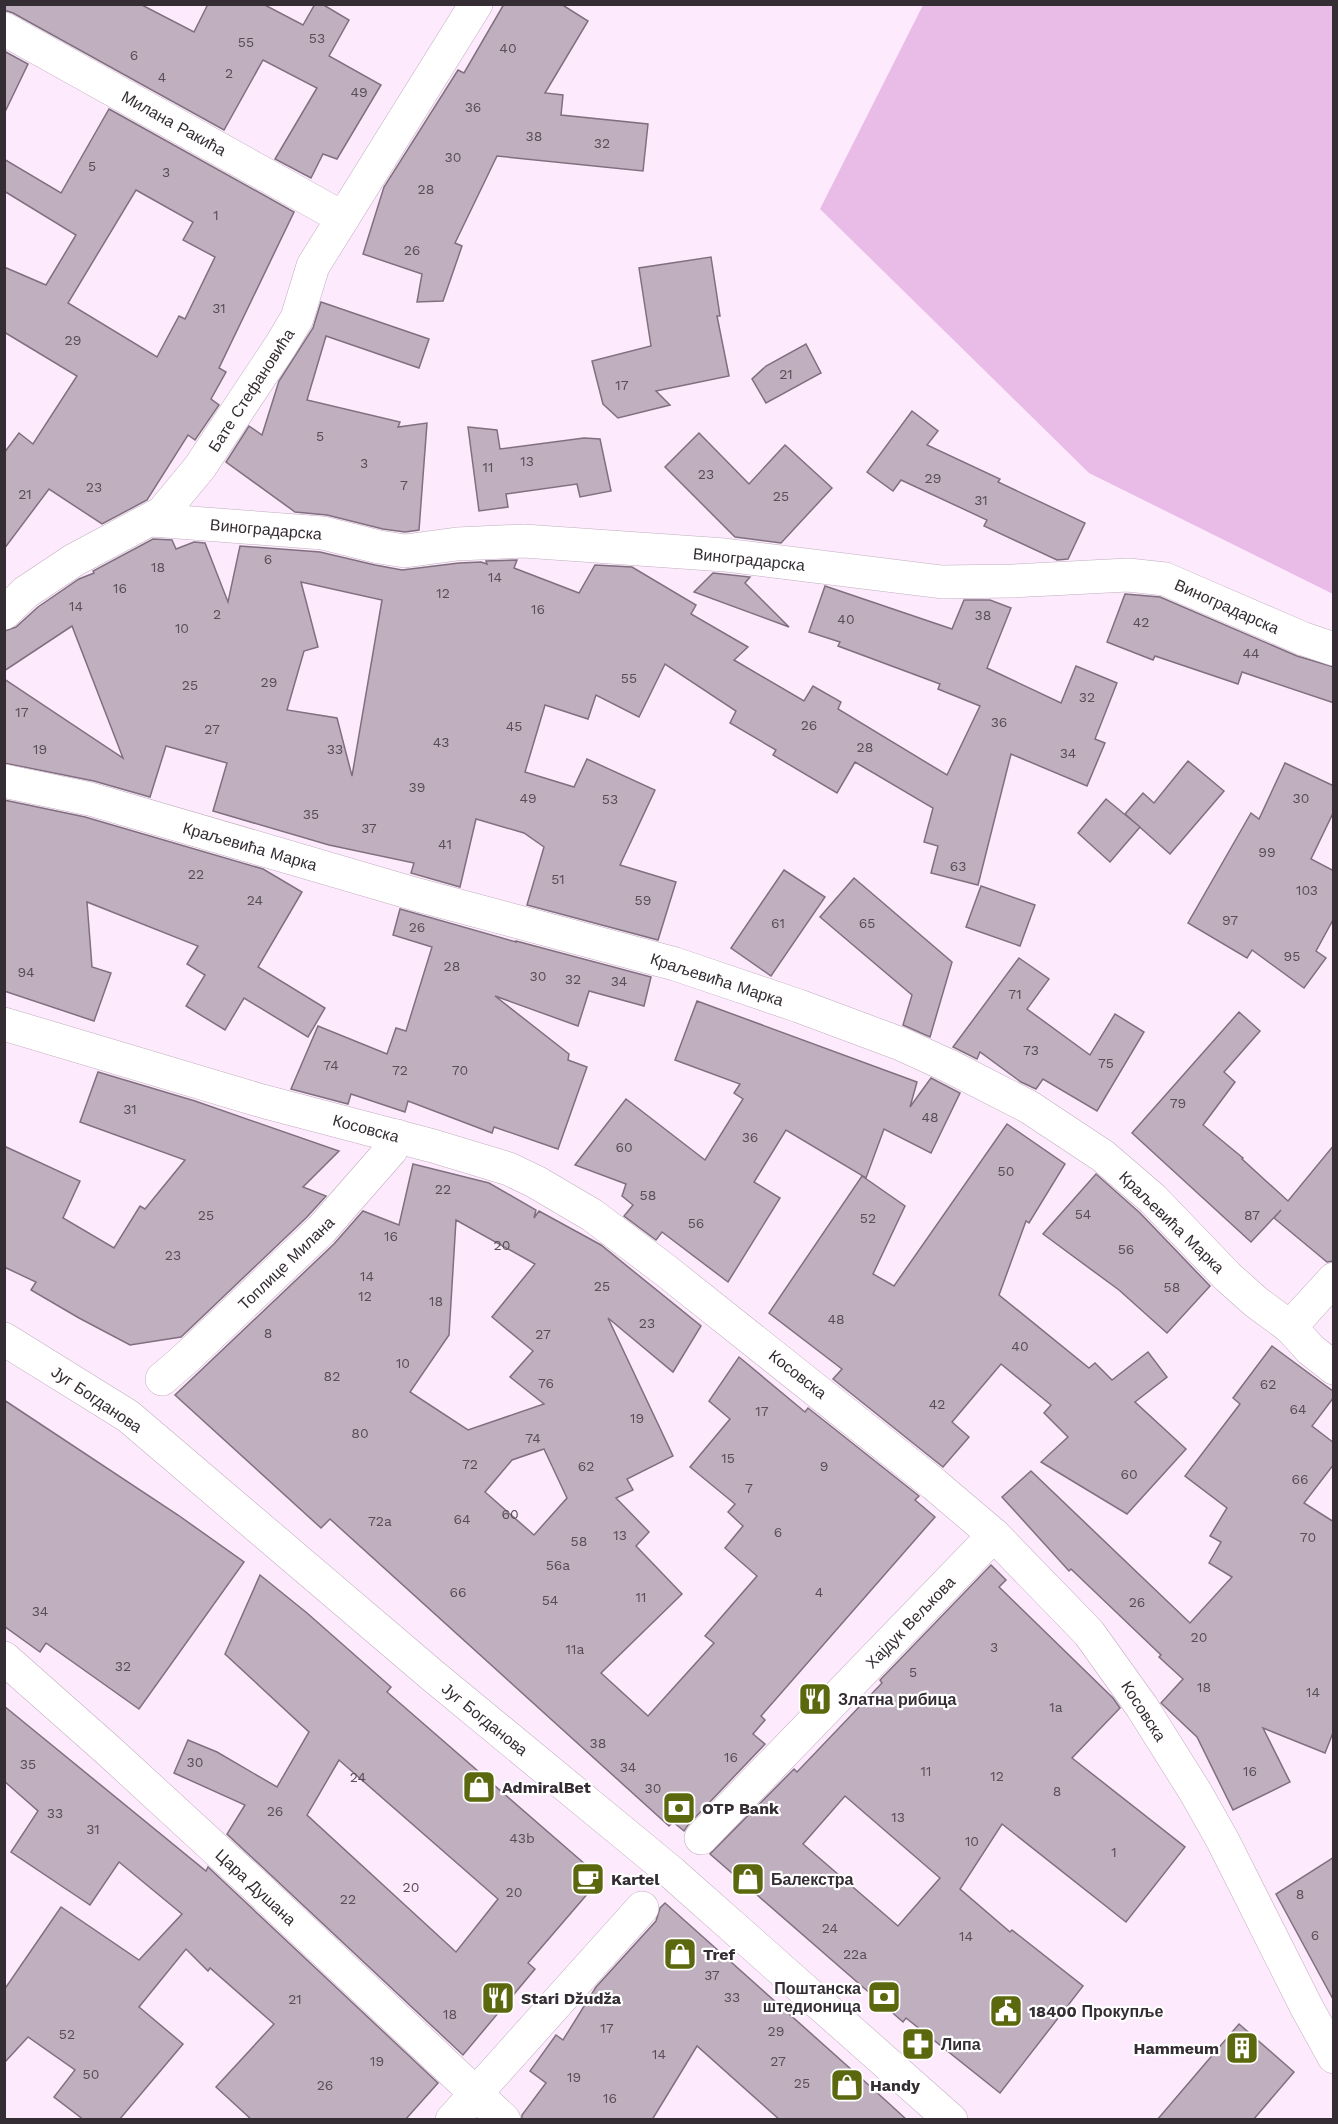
<svg xmlns="http://www.w3.org/2000/svg" width="1338" height="2124" viewBox="0 0 1338 2124" font-family="'Work Sans',sans-serif">
<style>
.green{fill:#e9bce7}
.building{fill:#c0afbf;stroke:#80707f;stroke-width:1.5;fill-rule:evenodd}
.lines{fill:none;stroke-linecap:round;stroke-linejoin:round}
.minor-casing{stroke:#c0aebf;stroke-width:34}
.minor{stroke:#fff;stroke-width:33}
.labels{text-anchor:middle;stroke-width:4.5;stroke-linejoin:round;paint-order:stroke}
.number-label{font-size:14px;fill:#574e56}
.street-label{font-size:16px;fill:#342d33;stroke:#fff}
.poi-label{font-size:16px;font-weight:bold;fill:#342d33;stroke:#fff;text-anchor:start}
</style>
<rect width="100%" height="100%" fill="#fdeafc"/>
<path class="green" d="M923,5h410v589l-244,-121 -269,-264z"/>
<g class="building">
<path d="M4,4h136l54,28 14,-28h55l40,21 12,-21h7l27,16 -20,36 52,29 -44,74 -14,-5 -12,24 -36,-19 42,-71 -54,-28 -39,70 -211,-117 -9,-3z"/>
<path d="M504,4h57l27,17 -43,72 18,2 -2,20 87,9 -5,47 -146,-15 -42,87 7,3 -19,55 -26,1 5,-28 -59,-20 21,-67 74,-117 6,3z"/>
<path d="M4,51l24,13 -24,50z"/>
<path d="M109,109l185,103 -75,156 7,4 -15,27 8,6 -24,35 -7,-5 -41,65 -45,24 -53,-35 -45,60v-96l15,-20 14,11 44,-68 -73,-44v-65l42,18 30,-50 -72,-44v-32l57,34zM136,190l57,32 -10,18 32,17 -30,62 -6,-3 -22,41 -89,-54z"/>
<path d="M711,257l9,59h-3l12,60 -73,15 14,14 -52,13 -15,-14 -11,-43 59,-15 -12,-78z"/>
<path d="M321,302l108,37 -10,29 -93,-32 -19,64 93,22 -2,5 29,-4 -8,107 -14,2 -22,-3 -56,-14 -32,-3 -69,-50 23,-36 13,9 17,-54 34,-53z"/>
<path d="M806,344l15,29 -55,30 -14,-24 14,-13z"/>
<path d="M912,411l26,20 -11,14 73,34 -2,3 87,41 -17,36 -11,1 -73,-34 3,-6 -86,-40 -8,11 -26,-19z"/>
<path d="M468,427l29,3 3,19 84,-11 16,1 11,52 -31,6 -3,-13 -71,10 2,13 -29,4z"/>
<path d="M699,433l50,51 36,-39 47,43 -51,55 -46,-6 -70,-70z"/>
<path d="M153,539l19,1 4,9 18,-7 11,1 23,59 12,-56 80,6 55,13 27,5 57,-7 22,-1 6,2 -1,-3 31,-1 -3,8 65,25 16,-28 37,2 64,38 -5,9 57,33 -14,13 70,41 9,-15 28,16 -3,7 109,66 33,-69 -42,-17 2,-5 -102,-38 2,-4 -31,-10 16,-46 127,43 12,-29h26l21,8 -24,60 74,35 15,-37 41,17 -22,56 10,4 -18,43 -76,-32 -33,131 -47,-12 7,-27 -14,-4 9,-34 -78,-46 -18,31 -64,-38 3,-5 -46,-27 6,-12 -71,-47 -26,53 -43,-22 -8,24 -43,-14 -20,67 49,15 13,-28 68,31 -35,75 56,17 -18,58 -131,-35 17,-58 -20,-14 -48,-14 -16,68 -49,-14 3,-10 -85,-18 -116,-34 14,-48 -61,-17 -16,51 -56,-16 -90,-18v-84l119,79 -51,-132 -68,45v-40l12,-4 22,-20 41,-28 15,-6 -1,-2zM301,582l81,18 -30,176 -15,-58 -50,-8 17,-59 14,-4z"/>
<path d="M713,573l37,4 -5,6 44,44 -95,-35z"/>
<path d="M1125,594l35,3 137,59 37,11v36l-92,-31 -4,12 -83,-28 -2,4 -46,-18z"/>
<path d="M1188,761l36,30 -54,63 -45,-40 18,-21 11,10z"/>
<path d="M1285,763l49,23v25l-23,48 23,12v47l-18,33 10,7 -22,30 -52,-38 -5,8 -59,-35 63,-110 8,6z"/>
<path d="M1106,799l34,28 -30,35 -32,-29z"/>
<path d="M4,800l81,17 178,52 39,23 -44,75 67,41 -17,29 -64,-39 -19,32 -39,-24 19,-31 -18,-11 11,-18 -111,-44 5,65 19,6 -17,48 -90,-30z"/>
<path d="M784,870l41,27 -54,79 -40,-28z"/>
<path d="M854,878l98,84 -22,75 -27,-12 9,-30 -92,-78z"/>
<path d="M981,886l54,19 -15,41 -54,-19z"/>
<path d="M400,909l116,33v-1l135,36 -7,29 -55,-15 -11,35 -83,-30 74,58 -1,6 19,7 -29,82 -64,-22 -2,6 -84,-32 -3,11 -54,-18 -3,10 -57,-15 27,-63 69,28 9,-26 10,3 26,-84 -39,-12z"/>
<path d="M1019,958l30,21 -22,30 63,46 25,-41 29,18 -47,79 -54,-32 -7,10 -15,-7 -41,-30 -3,7 -24,-12z"/>
<path d="M697,1001l220,81 -7,25 21,-29 29,15 -29,60 -47,-24 -18,49 -80,-48 -32,52 26,16 -52,84 -66,-50 -6,8 -32,-24 9,-11 -11,-9 4,-12 -51,-19 51,-66 79,61 38,-61 -9,-6 6,-9 -65,-24z"/>
<path d="M1239,1012l21,19 -36,41 11,10 -32,43 40,33 -1,1 46,42 46,-56v116l-7,1 -53,-44 7,-8 -30,32 -119,-109z"/>
<path d="M98,1072l97,29 144,50 -36,36 23,9 -19,21 -126,120 -51,8 -51,-27 -48,-28 5,-8 -32,-15v-121l76,35 -17,37 51,30 26,-42 5,3 40,-49 -105,-38z"/>
<path d="M1007,1124l58,40 -36,59 -3,-2 -27,74 90,73 6,-5 17,17 36,-28 19,25 -32,25 51,47 -59,65 -86,-52 27,-25 -24,-24 7,-8 -50,-41 -49,58 17,15 -26,30 -110,-88 9,-10 -73,-56 93,-137 43,30 -32,68 21,12z"/>
<path d="M413,1164l76,19 47,27 -2,8 5,-7 62,34 100,81 -28,46 -65,-54 65,138 -46,23 6,11 -17,8 33,34 -13,14 46,48 -81,79 47,43 66,-73 -9,-7 52,-60 -32,-28 18,-22 -15,-14 7,-8 -45,-37 40,-48 -21,-18 30,-44 66,55 3,-4 111,88 -4,4 20,17 -174,199 4,4 -12,14 12,10 -77,81 -4,6 -11,-9 -4,4 -339,-307 -9,9 -146,-133 159,-151 29,-33 36,14zM456,1220l79,44 -43,53 41,34 -23,26 34,27 -76,26 -58,-38 39,-57zM544,1449l23,49 -33,37 -49,-43 27,-32z"/>
<path d="M1096,1174l44,39 70,73 -43,47 -48,-43 -76,-56z"/>
<path d="M1272,1346l62,46v5l-22,29 22,17v21l-30,39 30,19v208l-9,23 -62,-25 27,54 -57,28 -36,-73 -36,-34 22,-24 -24,-22 2,-2 -90,-86 -2,2 -67,-74 29,-26 159,152 42,-46 -23,-14 12,-21 -11,-6 17,-28 -42,-32 55,-72 -7,-6z"/>
<path d="M4,1400l174,115 66,47 -105,147 -93,-66 -6,9 -36,-26z"/>
<path d="M991,1565l15,15 -7,7 114,111 7,10 -48,50 113,89 -59,75 -124,-98 -42,65 50,43 2,-2 71,56 -83,107 -94,-75 -3,4 -193,-168 84,-85 3,3 85,-89 -2,-3zM845,1796l95,82 -42,48 -95,-82z"/>
<path d="M260,1575l47,38 84,74 -4,5 214,186 -73,85 7,6 -72,86 -236,-221 18,-29 -71,-32 14,-33 29,12 60,35 32,-55 -84,-78zM339,1760l159,139 -42,53 -149,-137z"/>
<path d="M4,1706l202,165 2,-4 230,216 -33,37h-153l-36,-33 58,-63 -64,-56 -2,3 -22,-22 -47,58 44,37 -64,76h-35l-30,-23 21,-27 -47,-33 -24,26v-73l57,-83 78,53 43,-46 -63,-52 -29,43 -79,-53 27,-41 -34,-30z"/>
<path d="M1334,1857v144l-58,-107z"/>
<path d="M665,1903l207,185 35,32h-127l-83,-74 -45,74h-130v-5l24,-32 -16,-12 26,-36 7,5 33,-53 60,-66 4,-13z"/>
<path d="M1239,2024l55,48 -41,48h-96z"/>
</g>
<g class="lines">
<g class="minor-casing">
<g id="minor">
<path d="M4,29l339,189"/>
<path d="M152,520l171,13 56,14 26,4 52,-7 67,-3 201,14 217,27 71,-1 115,-6 37,4 139,60 30,10"/>
<path d="M4,613l22,-21 48,-32 88,-47 38,-46 81,-122 16,-27 16,-52 163,-262"/>
<path d="M4,781l86,18 328,96 257,69 124,42 102,38 48,22 80,41 74,49 50,43 75,78 28,25 34,25 21,23 23,18"/>
<path d="M4,1024l258,77 171,45 76,23 27,13 56,33 73,55 269,214 60,51 95,98 53,74 54,86 27,48 84,167 27,49"/>
<path d="M1290,1327l44,-48"/>
<path d="M4,1339l124,77 304,259 239,197 280,248"/>
<path d="M162,1379l22,-19 137,-130 70,-80 6,-14"/>
<path d="M4,1658l105,93 136,125 259,244"/>
<path d="M701,1838l293,-303"/>
<path d="M452,2120l190,-212"/>
</g>
</g>
<use href="#minor" class="minor"/>
</g>
<defs>
<g id="restaurant-square" transform="scale(1.725)"><rect x="-9" y="-9" width="18" height="18" rx="4" fill="#5c680e" stroke="#fff"/><path d="M-5-6h1v4h1v-4h1v4h1v-4h1v5L-1.5 .5V6h-2V.5L-5-1ZM5-6V6H3V1.5H1.5Q1.5-4 5-6Z" fill="#fff"/></g>
<g id="shop-square" transform="scale(1.725)"><rect x="-9" y="-9" width="18" height="18" rx="4" fill="#5c680e" stroke="#fff"/><path d="M-5-2.5h2.3a2.7 3.5 0 0 1 5.4 0H5L5.5 6h-11ZM-1.5-2.5h3a1.5 2.3 0 0 0-3 0Z" fill="#fff"/></g>
<g id="bank-square" transform="scale(1.725)"><rect x="-9" y="-9" width="18" height="18" rx="4" fill="#5c680e" stroke="#fff"/><path d="M-6-4H6V4H-6ZM0-2.3a2.3 2.3 0 1 0 0 4.6a2.3 2.3 0 1 0 0-4.6Z" fill="#fff"/></g>
<g id="cafe-square" transform="scale(1.725)"><rect x="-9" y="-9" width="18" height="18" rx="4" fill="#5c680e" stroke="#fff"/><path d="M-5.5-4.5H6V0H3Q3 3.5 0 3.5H-2.5Q-5.5 3.5-5.5 0ZM3-3.2v2h1.7v-2ZM-6 4.5H4V6H-6Z" fill="#fff"/></g>
<g id="civic-square" transform="scale(1.725)"><rect x="-9" y="-9" width="18" height="18" rx="4" fill="#5c680e" stroke="#fff"/><path d="M-.6-6.5H3V-4.5H.6V-3L4-1V1h2V6H-6V1h2V-1L-.6-3ZM-1.2 2.5V6h2.4V2.5Z" fill="#fff"/></g>
<g id="pharmacy-square" transform="scale(1.725)"><rect x="-9" y="-9" width="18" height="18" rx="4" fill="#5c680e" stroke="#fff"/><path d="M-2-6h4v4h4v4h-4v4h-4v-4h-4v-4h4Z" fill="#fff"/></g>
<g id="building-square" transform="scale(1.725)"><rect x="-9" y="-9" width="18" height="18" rx="4" fill="#5c680e" stroke="#fff"/><path d="M-4-6H4V6H1V3H-1V6H-4ZM-2.5-4.3h1.7v1.8h-1.7ZM.8-4.3h1.7v1.8H.8ZM-2.5-1h1.7V.8h-1.7ZM.8-1h1.7V.8H.8Z" fill="#fff"/></g>
</defs>
<g fill-rule="evenodd">
<use href="#restaurant-square" x="815" y="1699"/>
<use href="#shop-square" x="479" y="1787"/>
<use href="#bank-square" x="679" y="1808"/>
<use href="#cafe-square" x="588" y="1879"/>
<use href="#shop-square" x="748" y="1879"/>
<use href="#shop-square" x="680" y="1954"/>
<use href="#bank-square" x="884" y="1997"/>
<use href="#restaurant-square" x="498" y="1998"/>
<use href="#civic-square" x="1006" y="2011"/>
<use href="#pharmacy-square" x="918" y="2044"/>
<use href="#building-square" x="1242" y="2048"/>
<use href="#shop-square" x="847" y="2085"/>
</g>
<g class="labels">
<g class="number-label">
<text x="317" y="43">53</text>
<text x="246" y="47">55</text>
<text x="508" y="53">40</text>
<text x="134" y="60">6</text>
<text x="229" y="78">2</text>
<text x="162" y="82">4</text>
<text x="359" y="97">49</text>
<text x="473" y="112">36</text>
<text x="534" y="141">38</text>
<text x="602" y="148">32</text>
<text x="453" y="162">30</text>
<text x="92" y="171">5</text>
<text x="166" y="177">3</text>
<text x="426" y="194">28</text>
<text x="216" y="220">1</text>
<text x="412" y="255">26</text>
<text x="219" y="313">31</text>
<text x="73" y="345">29</text>
<text x="786" y="379">21</text>
<text x="622" y="390">17</text>
<text x="320" y="441">5</text>
<text x="527" y="466">13</text>
<text x="364" y="468">3</text>
<text x="488" y="472">11</text>
<text x="706" y="479">23</text>
<text x="933" y="483">29</text>
<text x="404" y="490">7</text>
<text x="94" y="492">23</text>
<text x="25" y="499">21</text>
<text x="781" y="501">25</text>
<text x="981" y="505">31</text>
<text x="268" y="564">6</text>
<text x="158" y="572">18</text>
<text x="495" y="582">14</text>
<text x="120" y="593">16</text>
<text x="443" y="598">12</text>
<text x="76" y="611">14</text>
<text x="538" y="614">16</text>
<text x="217" y="619">2</text>
<text x="983" y="620">38</text>
<text x="846" y="624">40</text>
<text x="1141" y="627">42</text>
<text x="182" y="633">10</text>
<text x="1251" y="658">44</text>
<text x="629" y="683">55</text>
<text x="269" y="687">29</text>
<text x="190" y="690">25</text>
<text x="1087" y="702">32</text>
<text x="22" y="717">17</text>
<text x="999" y="727">36</text>
<text x="809" y="730">26</text>
<text x="514" y="731">45</text>
<text x="212" y="734">27</text>
<text x="441" y="747">43</text>
<text x="865" y="752">28</text>
<text x="40" y="754">19</text>
<text x="335" y="754">33</text>
<text x="1068" y="758">34</text>
<text x="417" y="792">39</text>
<text x="528" y="803">49</text>
<text x="1301" y="803">30</text>
<text x="610" y="804">53</text>
<text x="311" y="819">35</text>
<text x="369" y="833">37</text>
<text x="445" y="849">41</text>
<text x="1267" y="857">99</text>
<text x="958" y="871">63</text>
<text x="196" y="879">22</text>
<text x="558" y="884">51</text>
<text x="1307" y="895">103</text>
<text x="255" y="905">24</text>
<text x="643" y="905">59</text>
<text x="1230" y="925">97</text>
<text x="778" y="928">61</text>
<text x="867" y="928">65</text>
<text x="417" y="932">26</text>
<text x="1292" y="961">95</text>
<text x="452" y="971">28</text>
<text x="26" y="977">94</text>
<text x="538" y="981">30</text>
<text x="573" y="984">32</text>
<text x="619" y="986">34</text>
<text x="1015" y="999">71</text>
<text x="1031" y="1055">73</text>
<text x="1106" y="1068">75</text>
<text x="331" y="1070">74</text>
<text x="400" y="1075">72</text>
<text x="460" y="1075">70</text>
<text x="1178" y="1108">79</text>
<text x="130" y="1114">31</text>
<text x="930" y="1122">48</text>
<text x="750" y="1142">36</text>
<text x="624" y="1152">60</text>
<text x="1006" y="1176">50</text>
<text x="443" y="1194">22</text>
<text x="648" y="1200">58</text>
<text x="1083" y="1219">54</text>
<text x="206" y="1220">25</text>
<text x="1252" y="1220">87</text>
<text x="868" y="1223">52</text>
<text x="696" y="1228">56</text>
<text x="391" y="1241">16</text>
<text x="502" y="1250">20</text>
<text x="1126" y="1254">56</text>
<text x="173" y="1260">23</text>
<text x="367" y="1281">14</text>
<text x="602" y="1291">25</text>
<text x="1172" y="1292">58</text>
<text x="365" y="1301">12</text>
<text x="436" y="1306">18</text>
<text x="836" y="1324">48</text>
<text x="647" y="1328">23</text>
<text x="268" y="1338">8</text>
<text x="543" y="1339">27</text>
<text x="1020" y="1351">40</text>
<text x="403" y="1368">10</text>
<text x="332" y="1381">82</text>
<text x="546" y="1388">76</text>
<text x="1268" y="1389">62</text>
<text x="937" y="1409">42</text>
<text x="1298" y="1414">64</text>
<text x="762" y="1416">17</text>
<text x="637" y="1423">19</text>
<text x="360" y="1438">80</text>
<text x="533" y="1443">74</text>
<text x="728" y="1463">15</text>
<text x="470" y="1469">72</text>
<text x="586" y="1471">62</text>
<text x="824" y="1471">9</text>
<text x="1129" y="1479">60</text>
<text x="1300" y="1484">66</text>
<text x="749" y="1493">7</text>
<text x="510" y="1519">60</text>
<text x="462" y="1524">64</text>
<text x="380" y="1526">72a</text>
<text x="778" y="1537">6</text>
<text x="620" y="1540">13</text>
<text x="1308" y="1542">70</text>
<text x="579" y="1546">58</text>
<text x="558" y="1570">56a</text>
<text x="458" y="1597">66</text>
<text x="819" y="1597">4</text>
<text x="641" y="1602">11</text>
<text x="550" y="1605">54</text>
<text x="1137" y="1607">26</text>
<text x="40" y="1616">34</text>
<text x="1199" y="1642">20</text>
<text x="994" y="1652">3</text>
<text x="575" y="1654">11a</text>
<text x="123" y="1671">32</text>
<text x="913" y="1677">5</text>
<text x="1204" y="1692">18</text>
<text x="1313" y="1697">14</text>
<text x="1056" y="1712">1a</text>
<text x="598" y="1748">38</text>
<text x="731" y="1762">16</text>
<text x="195" y="1767">30</text>
<text x="28" y="1769">35</text>
<text x="628" y="1772">34</text>
<text x="926" y="1776">11</text>
<text x="1250" y="1776">16</text>
<text x="997" y="1781">12</text>
<text x="358" y="1782">24</text>
<text x="653" y="1793">30</text>
<text x="1057" y="1796">8</text>
<text x="275" y="1816">26</text>
<text x="55" y="1818">33</text>
<text x="898" y="1822">13</text>
<text x="93" y="1834">31</text>
<text x="522" y="1843">43b</text>
<text x="972" y="1846">10</text>
<text x="1114" y="1857">1</text>
<text x="411" y="1892">20</text>
<text x="514" y="1897">20</text>
<text x="1300" y="1899">8</text>
<text x="348" y="1904">22</text>
<text x="830" y="1933">24</text>
<text x="1315" y="1940">6</text>
<text x="966" y="1941">14</text>
<text x="855" y="1959">22a</text>
<text x="712" y="1980">37</text>
<text x="732" y="2002">33</text>
<text x="295" y="2004">21</text>
<text x="450" y="2019">18</text>
<text x="607" y="2033">17</text>
<text x="776" y="2036">29</text>
<text x="67" y="2039">52</text>
<text x="659" y="2059">14</text>
<text x="377" y="2066">19</text>
<text x="778" y="2066">27</text>
<text x="91" y="2079">50</text>
<text x="574" y="2082">19</text>
<text x="802" y="2088">25</text>
<text x="325" y="2090">26</text>
<text x="610" y="2103">16</text>
</g>
<g class="street-label">
<text transform="translate(174 123) rotate(29)" y="6">Милана Ракића</text>
<text transform="translate(251 390) rotate(-57)" y="6">Бате Стефановића</text>
<text transform="translate(266 529) rotate(5)" y="6">Виноградарска</text>
<text transform="translate(749 559) rotate(6)" y="6">Виноградарска</text>
<text transform="translate(1227 606) rotate(24)" y="6">Виноградарска</text>
<text transform="translate(250 846) rotate(16)" y="6">Краљевића Марка</text>
<text transform="translate(717 979) rotate(18)" y="6">Краљевића Марка</text>
<text transform="translate(366 1128) rotate(15)" y="6">Косовска</text>
<text transform="translate(1172 1222) rotate(44)" y="6">Краљевића Марка</text>
<text transform="translate(286 1263) rotate(-44)" y="6">Топлице Милана</text>
<text transform="translate(798 1374) rotate(38)" y="6">Косовска</text>
<text transform="translate(97 1399) rotate(34)" y="6">Југ Богданова</text>
<text transform="translate(910 1622) rotate(-46)" y="6">Хајдук Вељкова</text>
<text transform="translate(1144 1711) rotate(57)" y="6">Косовска</text>
<text transform="translate(485 1719) rotate(39)" y="6">Југ Богданова</text>
<text transform="translate(256 1887) rotate(43)" y="6">Цара Душана</text>
</g>
<g class="poi-label">
<text x="838" y="1705">Златна рибица</text>
<text x="502" y="1793">AdmiralBet</text>
<text x="702" y="1814">OTP Bank</text>
<text x="611" y="1885">Kartel</text>
<text x="771" y="1885">Балекстра</text>
<text x="703" y="1960">Tref</text>
<text x="861" y="1994" text-anchor="end">Поштанска<tspan x="861" dy="18">штедионица</tspan></text>
<text x="521" y="2004">Stari Džudža</text>
<text x="1029" y="2017">18400 Прокупље</text>
<text x="941" y="2050">Липа</text>
<text x="1219" y="2054" text-anchor="end">Hammeum</text>
<text x="870" y="2091">Handy</text>
</g>
</g>
<rect width="1338" height="2124" fill="none" stroke="#342d33" stroke-width="12"/>
</svg>
